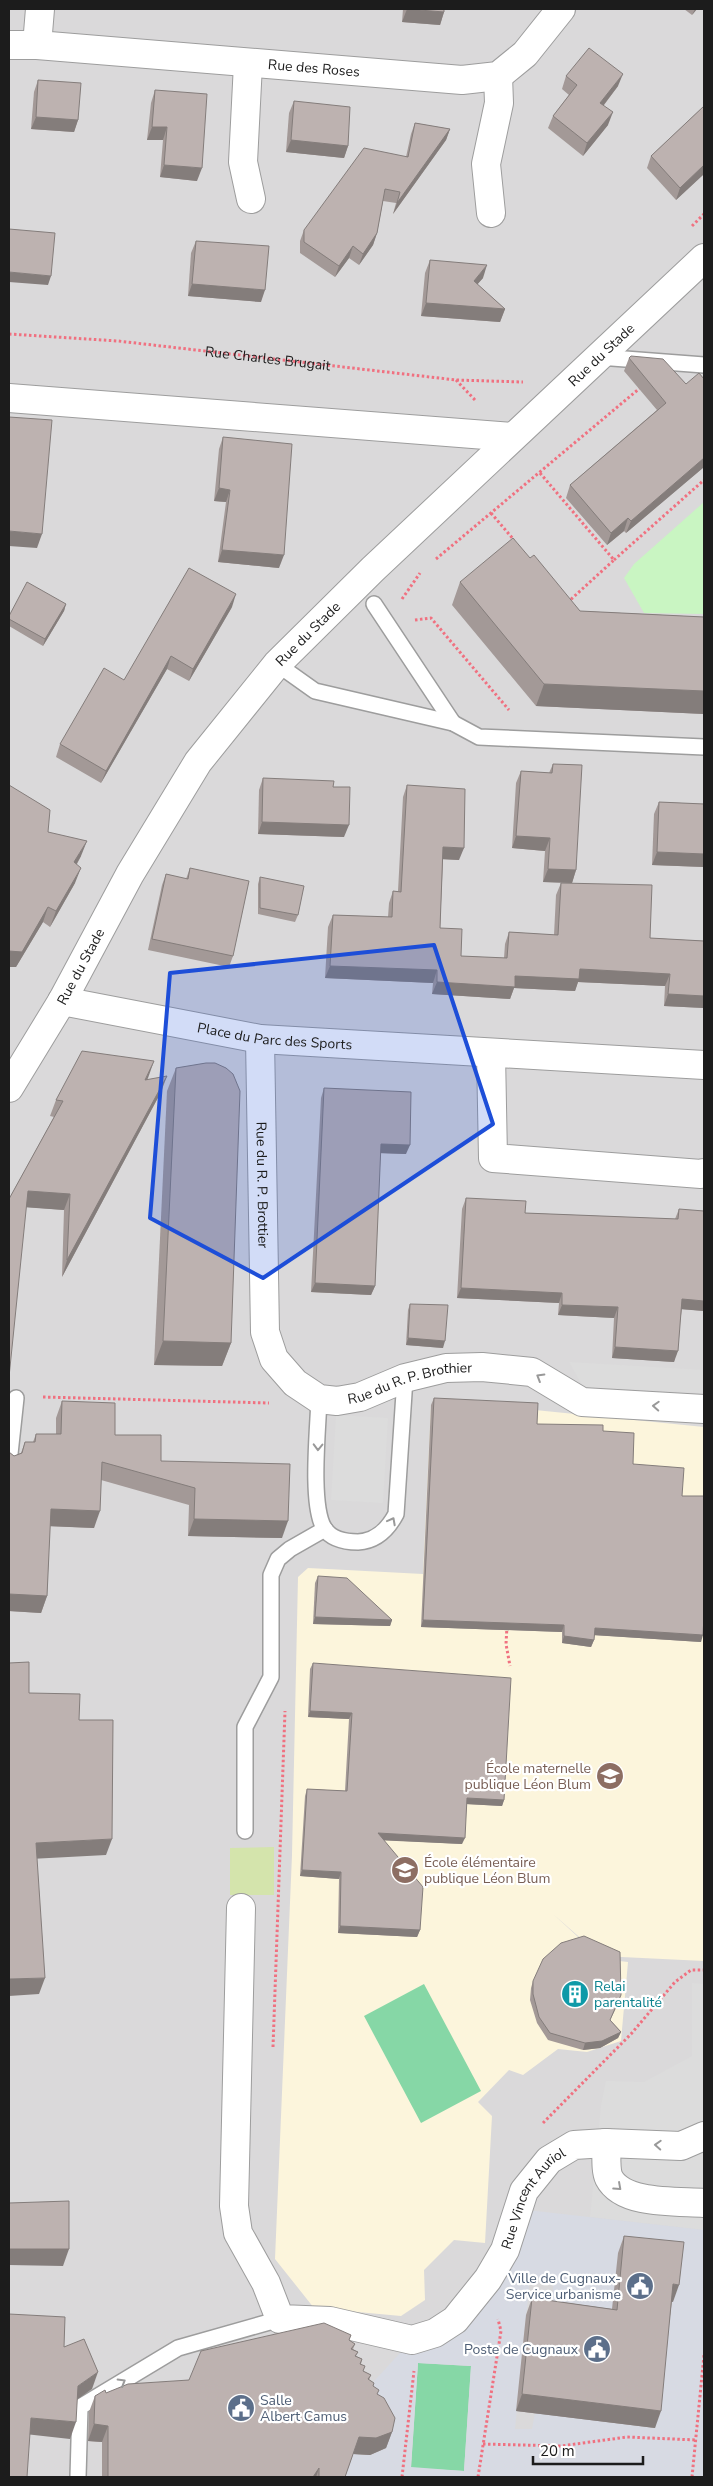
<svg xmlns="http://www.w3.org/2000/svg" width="713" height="2486" viewBox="0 0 713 2486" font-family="'Nunito Sans',sans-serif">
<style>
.residential{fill:#dad9da}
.education{fill:#fcf5dc}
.grass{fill:#d4e4ac}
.park{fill:#c9f5c2}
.pitch{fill:#86d7a6}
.parking{fill:#dcdcdc}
.plaza{fill:#d7dae3;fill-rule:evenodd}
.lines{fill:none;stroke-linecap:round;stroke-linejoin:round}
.service-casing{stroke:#9d9d9d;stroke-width:18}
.minor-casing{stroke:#9d9d9d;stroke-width:30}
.path{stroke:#f07180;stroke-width:3;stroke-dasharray:2.5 2.5;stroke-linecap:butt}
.service{stroke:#fff;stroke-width:15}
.minor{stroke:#fff;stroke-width:28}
.wall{fill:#a39997}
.shaded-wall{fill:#847d7b}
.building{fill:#bdb2b0;stroke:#847d7b}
.oneway{stroke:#999}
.marked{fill:#1d4ed8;fill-opacity:0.2;stroke:#1d4ed8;stroke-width:4;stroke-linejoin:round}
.labels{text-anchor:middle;stroke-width:4.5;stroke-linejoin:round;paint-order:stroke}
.street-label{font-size:14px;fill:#1c1c1c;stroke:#fff}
.education-label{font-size:14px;fill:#785e54;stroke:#fff;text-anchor:end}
.culture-label{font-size:14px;fill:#0d838f;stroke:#fff;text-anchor:start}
.service-label{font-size:14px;fill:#4e5e75;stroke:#fff;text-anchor:end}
</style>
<rect width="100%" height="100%" fill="#ede7e3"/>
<rect class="residential" x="9" y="9" width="695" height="2468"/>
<path class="education" d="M431,1405l104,5 169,17v534l-103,-5 -48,-42 49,45 26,3 -7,79 -34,11 -29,-3 -35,26 -14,-5 -31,32 14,14 -7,127 -31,-3 -30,30 1,30 -24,16 -87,-8 -39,-49 17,-404 6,-278 10,-9 115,6z"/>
<path class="grass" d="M274,1847v48h-44v-47z"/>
<path class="park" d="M704,502v112l-60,-1 -20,-35 10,-14z"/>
<g class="pitch">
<path d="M424,1984l57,107 -60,32 -57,-107z"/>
<path d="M418,2363l53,3 -7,105 -53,-3z"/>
</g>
<g class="parking">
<path d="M569,1362l135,8v23l-121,-6z"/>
<path d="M336,1415l52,3 -5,85 -52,-3z"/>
<path d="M692,1983l12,1v246l-114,-13 11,-111 5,-25 38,1 48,-26z"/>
</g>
<path class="plaza" d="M527,2210l177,20v247h-359l8,-23 17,1 16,-7 -21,-57 47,-51 23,-7zM530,2277l24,2 -5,46 61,8 4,-36 59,4h-6l-12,127 -120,-15 -3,16h-17zM418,2363l53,3 -7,105 -53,-4z"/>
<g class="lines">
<g class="service-casing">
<g id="service">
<path d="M599,357l105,8"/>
<path d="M374,604l79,119"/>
<path d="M277,664l38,27 138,32 26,14 225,10"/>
<path d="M319,1399c-1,30 -9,105 5,129 7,11 22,14 34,14 19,-1 30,-13 38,-28l9,-136"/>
<path d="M9,1463l7,-65"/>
<path d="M245,1831v-104l26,-50v-102l7,-16 12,-10 35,-20"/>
<path d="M78,2477l2,-70 98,-59 102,-29"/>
</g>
</g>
<g class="minor-casing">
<g id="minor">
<path id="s2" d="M40,9l-3,36 425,35 36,-4 27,-22 36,-45"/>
<path d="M9,45h28"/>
<path d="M248,64l-5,98 8,37"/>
<path d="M491,213l-5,-49 13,-61 -1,-27"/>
<path d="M9,398l503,39"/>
<path id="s3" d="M62,1001l198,38 444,26"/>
<path id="s4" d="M260,1039l5,293 9,27 21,24 24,16 18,2 23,-4 45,-19 41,-10 36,-1 50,5 50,30 122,7"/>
<path d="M491,1054l2,104 208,16 3,-1"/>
<path id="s5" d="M9,1088l53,-87 68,-127 68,-112 79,-98 96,-95 331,-311"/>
<path id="s6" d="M241,1908l-7,298 4,27 28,50 14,36 50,2 82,19 23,-7 20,-13 33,-41 17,-29 19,-59 25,-31 25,-15 32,-2 75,3 23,-10"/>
<path d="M606,2143c1,10 -1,27 3,35 14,27 68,23 95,25"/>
</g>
</g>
<g class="path">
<path d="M692,226l12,-12"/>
<path id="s1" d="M9,334l109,7 338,39 67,2"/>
<path d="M456,380l20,21"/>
<path d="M540,473l74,87 -46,42"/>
<path d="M491,513l23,27"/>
<path d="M436,559l204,-171"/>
<path d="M614,560l90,-80"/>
<path d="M402,599l18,-26"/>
<path d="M415,620l16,-2 78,92"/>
<path d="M43,1397l226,6"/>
<path d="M507,1626l-1,18 4,22"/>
<path d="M273,2047l12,-336"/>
<path d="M543,2123l88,-89 44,-52 16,-12h13"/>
<path d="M483,2444l78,2 66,-9 69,3"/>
<path d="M402,2477l12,-106"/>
<path d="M478,2477l23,-146 -3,-12"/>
<path d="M692,2477l12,-122"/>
</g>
<use href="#service" class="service"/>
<use href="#minor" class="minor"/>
</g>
<g class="wall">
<path d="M400,9h44v3l-4,13 -38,-3 1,-13z"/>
<path d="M684,9h13l-5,6z"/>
<path d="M566,76l52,10 -14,19 4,20 -25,31 -35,-28 5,-12 16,-21 -7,-6z"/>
<path d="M38,80l40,40 -4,12 -43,-3 3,-37z"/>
<path d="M155,90l42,91 -37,-4 3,-37h-16l4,-37z"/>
<path d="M294,101l54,45 -4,12 -58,-6 3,-39z"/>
<path d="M704,106v68l-28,26 -29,-32 4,-12z"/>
<path d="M415,123l35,6 -4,11 -53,74 3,-11 -13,-2 -6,32 -4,12 -14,20 -10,-7 -14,19 -35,-24v-12l4,-11 102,-73 5,-23z"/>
<path d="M196,241l65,61 -73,-6 3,-43z"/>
<path d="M430,260l53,18 -6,6 28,25 -5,13 -79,-6 4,-43z"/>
<path d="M629,358l57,26 18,-5v88l-78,66 -2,-2 -17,14 -41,-47 4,-13 87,-75 -33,-39z"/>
<path d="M223,437l56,131 -61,-6 8,-60 -12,-1 5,-52z"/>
<path d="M530,558l50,53 124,6v97l-168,-8 -84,-101 8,-23z"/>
<path d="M66,604l-2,7 -21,35 -34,-20v-10z"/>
<path d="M232,607l-43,74 -22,-12 -66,114 -45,-26 4,-13 64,-64z"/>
<path d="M553,764l23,106 -4,13 -29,-1 2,-31 -33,-3 4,-65 5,-12 28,2z"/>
<path d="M263,778l70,9 11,50 -86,-3 1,-44z"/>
<path d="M407,785l52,75 -16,-1 -3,69 21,28 43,2 1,-14 4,-12 45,3 2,-40 5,-12 89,55 54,3v67l-40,-2 1,-20 -87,-4 -3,9 -61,-3 -4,11 -78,-5 1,-11 -108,-5 3,-51 5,-12 55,2 1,-14 4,-12h5l5,-94z"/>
<path d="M659,802l45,2v63l-52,-2 2,-51z"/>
<path d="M48,832l33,24 -4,8 -2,19 -25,44 -7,-5 -27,45z"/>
<path d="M190,868l43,88 -4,11 -81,-17 14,-65 4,-11 20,5z"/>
<path d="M260,877l38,38 -3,7 -37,-8v-30z"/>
<path d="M176,1068l55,275 -9,23 -68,-1 13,-274z"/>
<path d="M147,1079l14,13 -99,185 2,-67 -37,-3 -18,-8 45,-82 -4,-1 6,-16z"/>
<path d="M324,1088l82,66 -26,-1 -5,133 -4,9 -60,-3 10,-194z"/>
<path d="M466,1198l59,15 150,6 4,-10 25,102 -22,-2 -8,53 -62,-4 2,-40 -56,-3 1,-12 -102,-5 5,-89z"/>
<path d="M410,1304l33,44 -37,-3 2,-35z"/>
<path d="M434,1398l103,26 66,7 30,33 49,32 19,146 -107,-7v5l-3,7 -29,-4v-11l-141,-5 10,-222z"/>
<path d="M62,1401l53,34 46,26 121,77 -94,-2 1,-31 -88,-25 -7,48 -44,-2 -3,70 -6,17 -32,-2v-159l5,4 7,-3 4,-11h8l3,-8h20v-16z"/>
<path d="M318,1576l74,44 -2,6 -77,-2 2,-41z"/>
<path d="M313,1663l191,137 -2,6 -35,-2 -5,40 -78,-4 36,90 -3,7 -79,-4 1,-54 -39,-3 5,-80 2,-7 38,2 4,-72 -41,-2 2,-48z"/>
<path d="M533,1981l86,21 -9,18 11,12 -3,6 -18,10 -17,2 -35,-10 -11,-17 -7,-23 1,-12z"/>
<path d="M624,2236l49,66 -1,-1 -17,127 -139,-17 10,-96 6,-17 80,11 6,-56z"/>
<path d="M351,2335l-2,5 6,4 -2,5 5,3 -2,4 6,3 -1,5 2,7 8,4 -2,5 8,14 15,38 -6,16 -16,7 -17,-1 -8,23h-243v-35l-14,-1 1,-29 6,-16 11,-3 83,-13z"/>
</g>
<g class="shaded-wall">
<path d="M407,9l37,3 -4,13 -38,-3z"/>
<path d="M695,9h2l-5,6z"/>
<path d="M623,74l-5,12 -22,29 4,-12z"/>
<path d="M613,112l-5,13 -25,31 4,-13z"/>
<path d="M36,117l42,3 -4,12 -43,-3z"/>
<path d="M152,127h15l-4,13h-16z"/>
<path d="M450,129l-4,11 -53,74 4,-11z"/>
<path d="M291,140l57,6 -4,12 -58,-6z"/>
<path d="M164,165l38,3 -5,13 -37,-4z"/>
<path d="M704,165v9l-28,26 4,-12z"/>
<path d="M377,233l-4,12 -14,20 4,-11z"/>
<path d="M353,246l-4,12 -14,19 4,-11z"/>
<path d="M487,265l-4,13 -14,16 5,-13z"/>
<path d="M9,272l42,4 -3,9 -39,-3z"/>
<path d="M192,284l73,6 -4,12 -73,-6z"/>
<path d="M426,303l79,6 -5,13 -79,-6z"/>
<path d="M704,458v9l-78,66 5,-12z"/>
<path d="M219,488l11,2 -4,12 -12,-1z"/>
<path d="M628,518l-4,13 -17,14 4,-12z"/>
<path d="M9,531l33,3 -5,14 -28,-2z"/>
<path d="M222,550l62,5 -5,13 -61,-6z"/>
<path d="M236,594l-4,13 -43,74 4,-12z"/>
<path d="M66,604l-2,7 -21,35 2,-7z"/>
<path d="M171,656l-4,13 -66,114 5,-12z"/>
<path d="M544,684l160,7v23l-168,-8z"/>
<path d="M262,822l87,3 -5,12 -86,-3z"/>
<path d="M516,836l34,2 -5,13 -33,-3z"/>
<path d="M87,841l-6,15 -12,21 5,-15z"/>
<path d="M443,847l21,1 -5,12 -20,-1z"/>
<path d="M657,852l47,2v13l-52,-2z"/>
<path d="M81,868l-6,15 -25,44 6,-16z"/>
<path d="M548,869l28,1 -4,13 -29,-1z"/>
<path d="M48,907l-5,15 -27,45h-7v-16z"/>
<path d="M330,966l107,4 -4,13 -108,-5z"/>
<path d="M580,969l90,5 -5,12 -87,-4 -3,9 -61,-3 -4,11 -78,-5 5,-12z"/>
<path d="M668,994l36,2v12l-40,-2z"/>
<path d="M154,1061l-6,17 -9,18 6,-16z"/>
<path d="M167,1076l-6,16 -99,185 5,-17z"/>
<path d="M381,1144l29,1 -4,9 -29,-1z"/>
<path d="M28,1191l42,3 -6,16 -42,-3z"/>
<path d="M315,1283l60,3 -4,9 -60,-3z"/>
<path d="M461,1288l101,5 -3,10 -102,-5z"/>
<path d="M682,1299l22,2v10l-25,-2z"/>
<path d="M562,1305l56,2 -4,11 -56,-3z"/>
<path d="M408,1338l37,3 -2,7 -37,-3z"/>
<path d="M163,1341l68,2 -9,23 -68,-1z"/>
<path d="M615,1347l63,4 -4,11 -62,-4z"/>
<path d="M51,1509l49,2 -6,17 -49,-2z"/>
<path d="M194,1519l94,2 -6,17 -94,-2z"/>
<path d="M9,1594l38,2 -6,17 -32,-2z"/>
<path d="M315,1617l77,3 -2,6 -77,-2z"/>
<path d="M423,1620l141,5 -2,7 -141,-5z"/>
<path d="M595,1628l108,7 -2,7 -109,-7z"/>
<path d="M564,1636l30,4 -3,7 -29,-4z"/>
<path d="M310,1711l42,2 -3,6 -41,-2z"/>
<path d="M467,1798l37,2 -2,6 -37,-2z"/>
<path d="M378,1833l87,5 -3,6 -87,-4z"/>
<path d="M112,1839l-6,16 -76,4 6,-16z"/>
<path d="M302,1870l39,2 -2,7 -39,-3z"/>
<path d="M340,1926l80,4 -3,7 -79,-4z"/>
<path d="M45,1978l-6,16 -30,2v-17z"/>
<path d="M621,2032l-3,6 -18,10 -17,2 2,-7z"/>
<path d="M9,2249h60l-6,17 -54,-1z"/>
<path d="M673,2284l6,1 -6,17 -6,-1z"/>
<path d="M98,2372l-6,17 -20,14 6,-17z"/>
<path d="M522,2394l139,17 -6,17 -139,-17z"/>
<path d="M31,2418l45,4 -6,17 -45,-5z"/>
<path d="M94,2424l14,2 -6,16 -14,-1z"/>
<path d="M392,2432l-6,16 -16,7 -17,-1 6,-17z"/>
<path d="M319,2468l-3,9h-3z"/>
</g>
<g class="building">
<path d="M407,9h37v3z"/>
<path d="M589,48l34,26 -23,29 13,9 -26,31 -34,-27 24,-31 -11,-9z"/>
<path d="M38,80l43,3 -3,37 -42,-3z"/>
<path d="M155,90l52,4 -5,74 -38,-3 3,-38h-15z"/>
<path d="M294,101l56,6 -2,39 -57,-6z"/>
<path d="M704,106v59l-24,23 -29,-32z"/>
<path d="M415,123l35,6 -53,74 3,-11 -15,-3 -8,44 -14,21 -10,-8 -14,20 -35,-24v-12l60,-82 44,9z"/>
<path d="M9,229l46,4 -4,43 -42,-4z"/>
<path d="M196,241l73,5 -4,44 -73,-6z"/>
<path d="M430,260l57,5 -13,16 31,28 -79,-6z"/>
<path d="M631,356l32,3 23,25 13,-11 5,6v79l-73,63 -3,-3 -17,15 -41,-48 96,-82 -37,-45z"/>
<path d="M9,417l43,3 -10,114 -33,-3z"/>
<path d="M223,437l69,7 -8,111 -62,-5 8,-60 -11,-2z"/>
<path d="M513,538l17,20 4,-3 46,56 124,6v74l-160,-7 -84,-102z"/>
<path d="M189,568l47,26 -43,75 -22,-13 -65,115 -46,-27 44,-76 20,12z"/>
<path d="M27,582l39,22 -21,35 -36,-20v-3z"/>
<path d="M553,764l29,1 -6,105 -28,-1 2,-31 -34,-2 5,-65 31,2z"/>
<path d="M263,778l71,3 -1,6h17l-1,38 -87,-3z"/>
<path d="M9,785l41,25 -2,22 39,9 -13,21 7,6 -25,43 -8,-4 -26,45 -13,-1z"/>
<path d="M407,785l58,4 -1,59 -21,-1 -3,81 22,1 -1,27 46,2 2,-26 49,3 3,-52 91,2 -2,53 54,3v55l-36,-2 2,-20 -90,-5 -1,10 -64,-3v11l-78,-5v-12l-107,-4 3,-51 59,2 1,-26 8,1z"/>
<path d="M659,802l45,2v50l-47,-2z"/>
<path d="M190,868l59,13 -16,75 -81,-17 14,-65 22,5z"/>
<path d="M260,877l44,9 -6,29 -38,-7z"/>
<path d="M82,1051l72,10 -9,19 22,-4 -100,184 3,-66 -42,-3 -19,186v-178l54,-98 -7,-1z"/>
<path d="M206,1063h9l11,5 7,6 7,17 -9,252 -68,-2 13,-273z"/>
<path d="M324,1088l87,4 -1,53 -29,-1 -6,142 -60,-3z"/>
<path d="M466,1198l60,3 -1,12 153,6 1,-10 25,2v90l-22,-2 -4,52 -63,-4 3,-40 -56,-2v-12l-101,-5z"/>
<path d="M410,1304l38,1 -3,36 -37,-3z"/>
<path d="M434,1398l104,5 -1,21 66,1v6l31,2 -1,31 51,4 -2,28h22v120l-1,19 -108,-7 -1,12 -30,-4v-11l-141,-5z"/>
<path d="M62,1401l53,2v32h46v26l129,3 -2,57 -94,-2 1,-31 -93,-26 -2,49 -49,-2 -4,87 -38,-2v-142l5,4 8,-3 3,-11h10l1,-8h25z"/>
<path d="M318,1576l29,2 45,42 -77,-3z"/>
<path d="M29,1662v31l51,1 -1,26h34l-1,119 -76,4 9,135 -36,1v-316z"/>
<path d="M313,1663l198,15 -7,122 -37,-2 -2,40 -87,-5 45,54 -3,43 -80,-4 1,-54 -39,-2 5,-81 40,2 5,-78 -42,-2z"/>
<path d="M584,1936l36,16 1,43 -11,25 11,12 -19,9 -17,2 -35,-10 -11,-16 -6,-23v-13l10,-22 18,-16z"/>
<path d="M69,2201v48h-60v-46z"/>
<path d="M624,2236l60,6 -5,43 -6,-1 -12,127 -139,-17 10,-96 85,12z"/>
<path d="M9,2314l56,3 -1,30 20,-8 14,33 -20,14 -2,36 -45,-4 -4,59h-18z"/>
<path d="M324,2323l27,12 -2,5 6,4 -4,5 7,3 -3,4 7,3 -2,5 5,2 -2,5 8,4 -3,4 6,4 -1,3 6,4 -2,4 7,4 11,20 -3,14 -16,6 -17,-1 -14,40h-26v-9l-6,9h-205v-51l-14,-2 1,-28 10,-6 1,3 22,-9 61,-4 12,-29z"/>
</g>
<defs><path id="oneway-chevron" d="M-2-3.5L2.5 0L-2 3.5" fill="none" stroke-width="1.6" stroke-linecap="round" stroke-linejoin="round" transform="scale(1.25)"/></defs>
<g class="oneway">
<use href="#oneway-chevron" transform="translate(540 1377) rotate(-149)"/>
<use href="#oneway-chevron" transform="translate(656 1406) rotate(-177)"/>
<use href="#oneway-chevron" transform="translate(318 1447) rotate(91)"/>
<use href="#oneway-chevron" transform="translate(392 1521) rotate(-62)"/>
<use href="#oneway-chevron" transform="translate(658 2145) rotate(-177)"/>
<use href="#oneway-chevron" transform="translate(618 2187) rotate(42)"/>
<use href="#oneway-chevron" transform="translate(122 2382) rotate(-31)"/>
</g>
<path class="marked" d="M434,945l59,179 -230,154 -113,-60 20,-245z"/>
<defs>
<g id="school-disc" transform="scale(1.4375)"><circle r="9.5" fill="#8d6e63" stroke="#fff"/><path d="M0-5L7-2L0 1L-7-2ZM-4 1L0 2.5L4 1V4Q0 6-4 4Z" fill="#fff"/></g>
<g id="building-disc" transform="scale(1.4375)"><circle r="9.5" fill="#0f9aa8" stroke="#fff"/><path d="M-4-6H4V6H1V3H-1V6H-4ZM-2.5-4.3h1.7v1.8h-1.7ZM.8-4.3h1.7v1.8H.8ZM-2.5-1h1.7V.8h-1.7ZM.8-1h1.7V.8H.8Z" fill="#fff"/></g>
<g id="civic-disc" transform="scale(1.4375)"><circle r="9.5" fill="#5c6f8a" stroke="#fff"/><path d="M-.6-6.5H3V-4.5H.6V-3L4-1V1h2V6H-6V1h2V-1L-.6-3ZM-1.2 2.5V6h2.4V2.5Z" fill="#fff"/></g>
</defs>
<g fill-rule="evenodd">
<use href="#school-disc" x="610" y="1776"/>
<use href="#school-disc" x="405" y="1870"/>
<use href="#building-disc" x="575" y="1994"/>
<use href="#civic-disc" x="640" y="2286"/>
<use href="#civic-disc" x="597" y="2349"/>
<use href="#civic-disc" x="241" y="2408"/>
</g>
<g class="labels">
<g class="street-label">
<text dy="5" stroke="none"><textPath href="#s2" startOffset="314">Rue des Roses</textPath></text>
<text dy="5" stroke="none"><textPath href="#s5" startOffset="951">Rue du Stade</textPath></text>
<text dy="5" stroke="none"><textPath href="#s1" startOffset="260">Rue Charles Brugait</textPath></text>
<text dy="5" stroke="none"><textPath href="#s5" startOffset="546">Rue du Stade</textPath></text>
<text dy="5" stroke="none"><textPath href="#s5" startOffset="141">Rue du Stade</textPath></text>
<text dy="5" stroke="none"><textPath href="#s3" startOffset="216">Place du Parc des Sports</textPath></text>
<text dy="5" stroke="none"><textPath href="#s4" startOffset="146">Rue du R. P. Brottier</textPath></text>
<text dy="5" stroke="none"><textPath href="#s4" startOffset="476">Rue du R. P. Brothier</textPath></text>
<text dy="5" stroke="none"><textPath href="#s6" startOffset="750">Rue Vincent Auriol</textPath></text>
</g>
<g class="education-label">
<text x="591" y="1773">École maternelle<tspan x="591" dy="16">publique Léon Blum</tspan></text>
<text x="424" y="1867" text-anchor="start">École élémentaire<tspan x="424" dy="16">publique Léon Blum</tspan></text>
</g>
<g class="culture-label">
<text x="594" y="1991">Relai<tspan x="594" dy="16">parentalité</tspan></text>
</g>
<g class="service-label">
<text x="621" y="2283">Ville de Cugnaux-<tspan x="621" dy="16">Service urbanisme</tspan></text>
<text x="578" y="2354">Poste de Cugnaux</text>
<text x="260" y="2405" text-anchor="start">Salle<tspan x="260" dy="16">Albert Camus</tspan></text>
</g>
</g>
<rect width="713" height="2486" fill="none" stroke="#1c1c1c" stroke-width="20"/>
<path d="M533 2456v8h110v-8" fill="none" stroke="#1c1c1c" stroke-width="2.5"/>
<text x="540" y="2456" font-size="15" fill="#1c1c1c" stroke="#ffffff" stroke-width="4" paint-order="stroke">20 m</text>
</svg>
